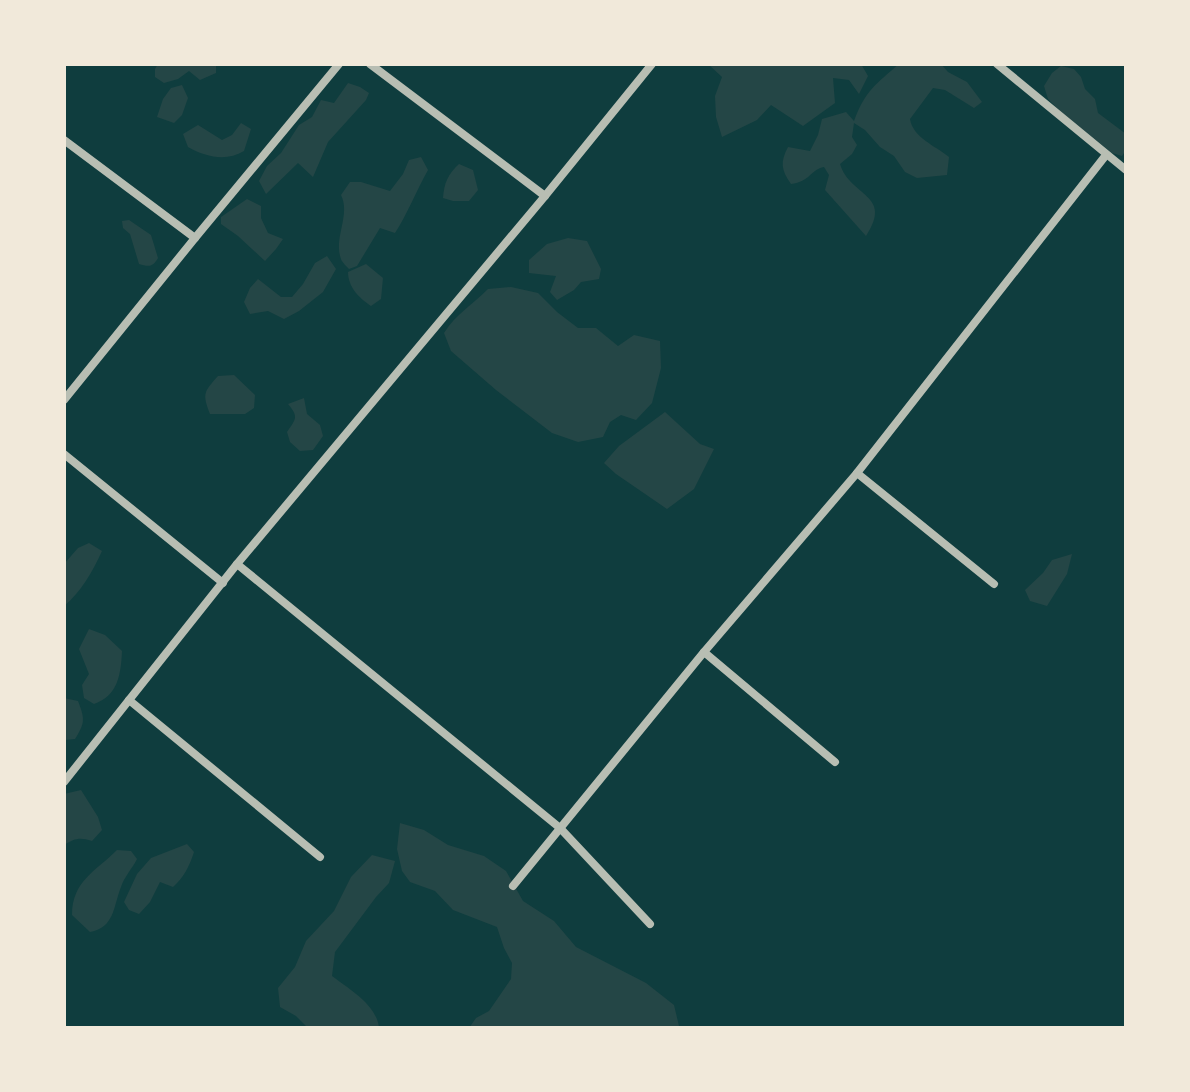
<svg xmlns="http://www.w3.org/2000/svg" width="1190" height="1092" viewBox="0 0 1190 1092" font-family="'Asap Condensed',sans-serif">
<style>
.green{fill:#244646}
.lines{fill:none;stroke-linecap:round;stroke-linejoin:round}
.minor{stroke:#b8beb3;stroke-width:8}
</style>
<rect width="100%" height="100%" fill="#0f3d3e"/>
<g class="green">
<path d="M158,64h58v9l-16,7 -11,-9 -11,8 -14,4 -9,-6v-8z"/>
<path d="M708,64h153l7,12 -9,18 -10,-14 -16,-2 2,25 -32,23 -32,-21 -14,15 -35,17 -6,-20 -1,-21 7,-19z"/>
<path d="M899,64h42l7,8 19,10 15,20 -8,6 -29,-18 -12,-2 -23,31c3,19 26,27 39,38l-2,18 -30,3 -12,-6 -11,-16 -14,-9 -15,-17 -11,-7 -2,14 5,8 -5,9 -12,10c10,33 54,30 26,72l-41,-46 4,-15 -5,-8c-13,2 -14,15 -33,17 -10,-14 -11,-22 -3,-37l22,4 8,-16 4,-16 24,-7 8,9c11,-30 22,-37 45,-57z"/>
<path d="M1061,66l13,3 7,8 4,12 10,10 3,14 28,21v16l-4,6 -10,-3 -52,-42 -12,-12 -4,-13 8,-13z"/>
<path d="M348,83l12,4 9,6 -3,7 -38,42 -15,35 -15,-14 -32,31 -7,-13 8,-15 14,-13 18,-28 13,-8 9,-17 13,3z"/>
<path d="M182,85l6,13 -6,17 -8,8 -17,-6 6,-18 8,-11z"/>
<path d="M241,123l10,6 -7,22c-18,11 -38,6 -56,-4l-5,-13 15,-9 24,15 10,-5z"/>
<path d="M421,157l7,13c-12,21 -20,43 -33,63l-15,-5 -23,38 -8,3c-1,-1 -8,-8 -8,-10 -8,-21 10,-44 0,-64l9,-13h11l29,9 13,-17 6,-14z"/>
<path d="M459,164l14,6 5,20 -9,11h-16l-10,-3c1,-15 5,-24 16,-34z"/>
<path d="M247,199l14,7v12l7,15 15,6 -7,10 -11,12 -27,-25 -17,-12v-7z"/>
<path d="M129,220l22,15 7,23c-5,9 -9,9 -19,6l-9,-30 -7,-6 -1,-7z"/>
<path d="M568,238l19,3 14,28 -2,10 -18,3 -7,8 -17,10 -7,-8 6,-16 -27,-3v-13l18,-16z"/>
<path d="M327,256l9,13 -13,23 -24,19 -15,8 -16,-8 -18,3 -6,-12 6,-14 8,-9 23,18h11l11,-13 12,-21z"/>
<path d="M366,264l17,14 -2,21 -10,7c-12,-8 -23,-19 -23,-34z"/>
<path d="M511,287l27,6 19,19 21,16h18l22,18 16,-11 26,6 1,27 -9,35 -16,17 -15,-5 -11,7 -7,15 -25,5 -26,-9 -56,-43 -45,-39 -7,-18c12,-19 28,-28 44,-44z"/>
<path d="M234,375l21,20 -1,13 -9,6h-35c-8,-21 -6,-22 8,-38z"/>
<path d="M304,398l3,16 13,11 3,11 -10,14 -13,1 -10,-9 -3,-10c9,-13 12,-15 1,-28z"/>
<path d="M665,412l35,32 14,5 -20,40 -27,20 -51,-35 -12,-11 15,-17z"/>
<path d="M89,543l13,8c-9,20 -21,41 -38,55v-42l14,-16z"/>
<path d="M1072,554l-5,20 -20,32 -17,-5 -5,-11 18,-17 9,-13z"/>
<path d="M89,629l16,6 17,16c-1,23 -4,45 -28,53l-10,-6 -2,-13 7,-11 -10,-25z"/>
<path d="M64,698l14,3c7,18 7,22 -3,38l-10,1 -1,-2z"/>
<path d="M81,790l17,27 4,13 -10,11c-12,-4 -17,-3 -28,4v-51z"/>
<path d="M400,823l24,7 24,15 36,11 22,15 17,30 31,20 22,26 70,36 28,22 5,21 -3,2h-207l7,-10 13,-7 22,-32 1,-16 -8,-15 -7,-21 -44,-17 -18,-19 -25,-9 -8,-11 -5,-22z"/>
<path d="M187,844l7,8c-5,15 -10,25 -21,35l-13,-5 -10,20 -11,12 -10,-4 -5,-8 13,-28 14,-16z"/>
<path d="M117,850l14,1 6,8c-5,10 -13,18 -16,28 -8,20 -6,40 -31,45l-18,-17c0,-34 24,-44 45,-65z"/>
<path d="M372,855l23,6 -6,22 -13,14 -41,55 -3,24c17,13 45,29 47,52h-71l-12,-12 -16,-9 -2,-19 17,-21 11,-26 28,-30 17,-34z"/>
</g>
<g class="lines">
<g class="minor">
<path d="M370,64l175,132"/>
<path d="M997,64l129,106"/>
<path d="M64,140l131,98"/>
<path d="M64,400l131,-162 144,-174"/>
<path d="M64,454l159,129"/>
<path d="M857,473l137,111"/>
<path d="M237,564l323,264 90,96"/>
<path d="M704,652l131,110"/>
<path d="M129,700l191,157"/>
<path d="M64,782l173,-218 308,-368 107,-132"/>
<path d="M513,886l191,-234 153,-179 249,-318"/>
</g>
</g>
<rect width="1190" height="1092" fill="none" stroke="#f1e9da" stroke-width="132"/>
</svg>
